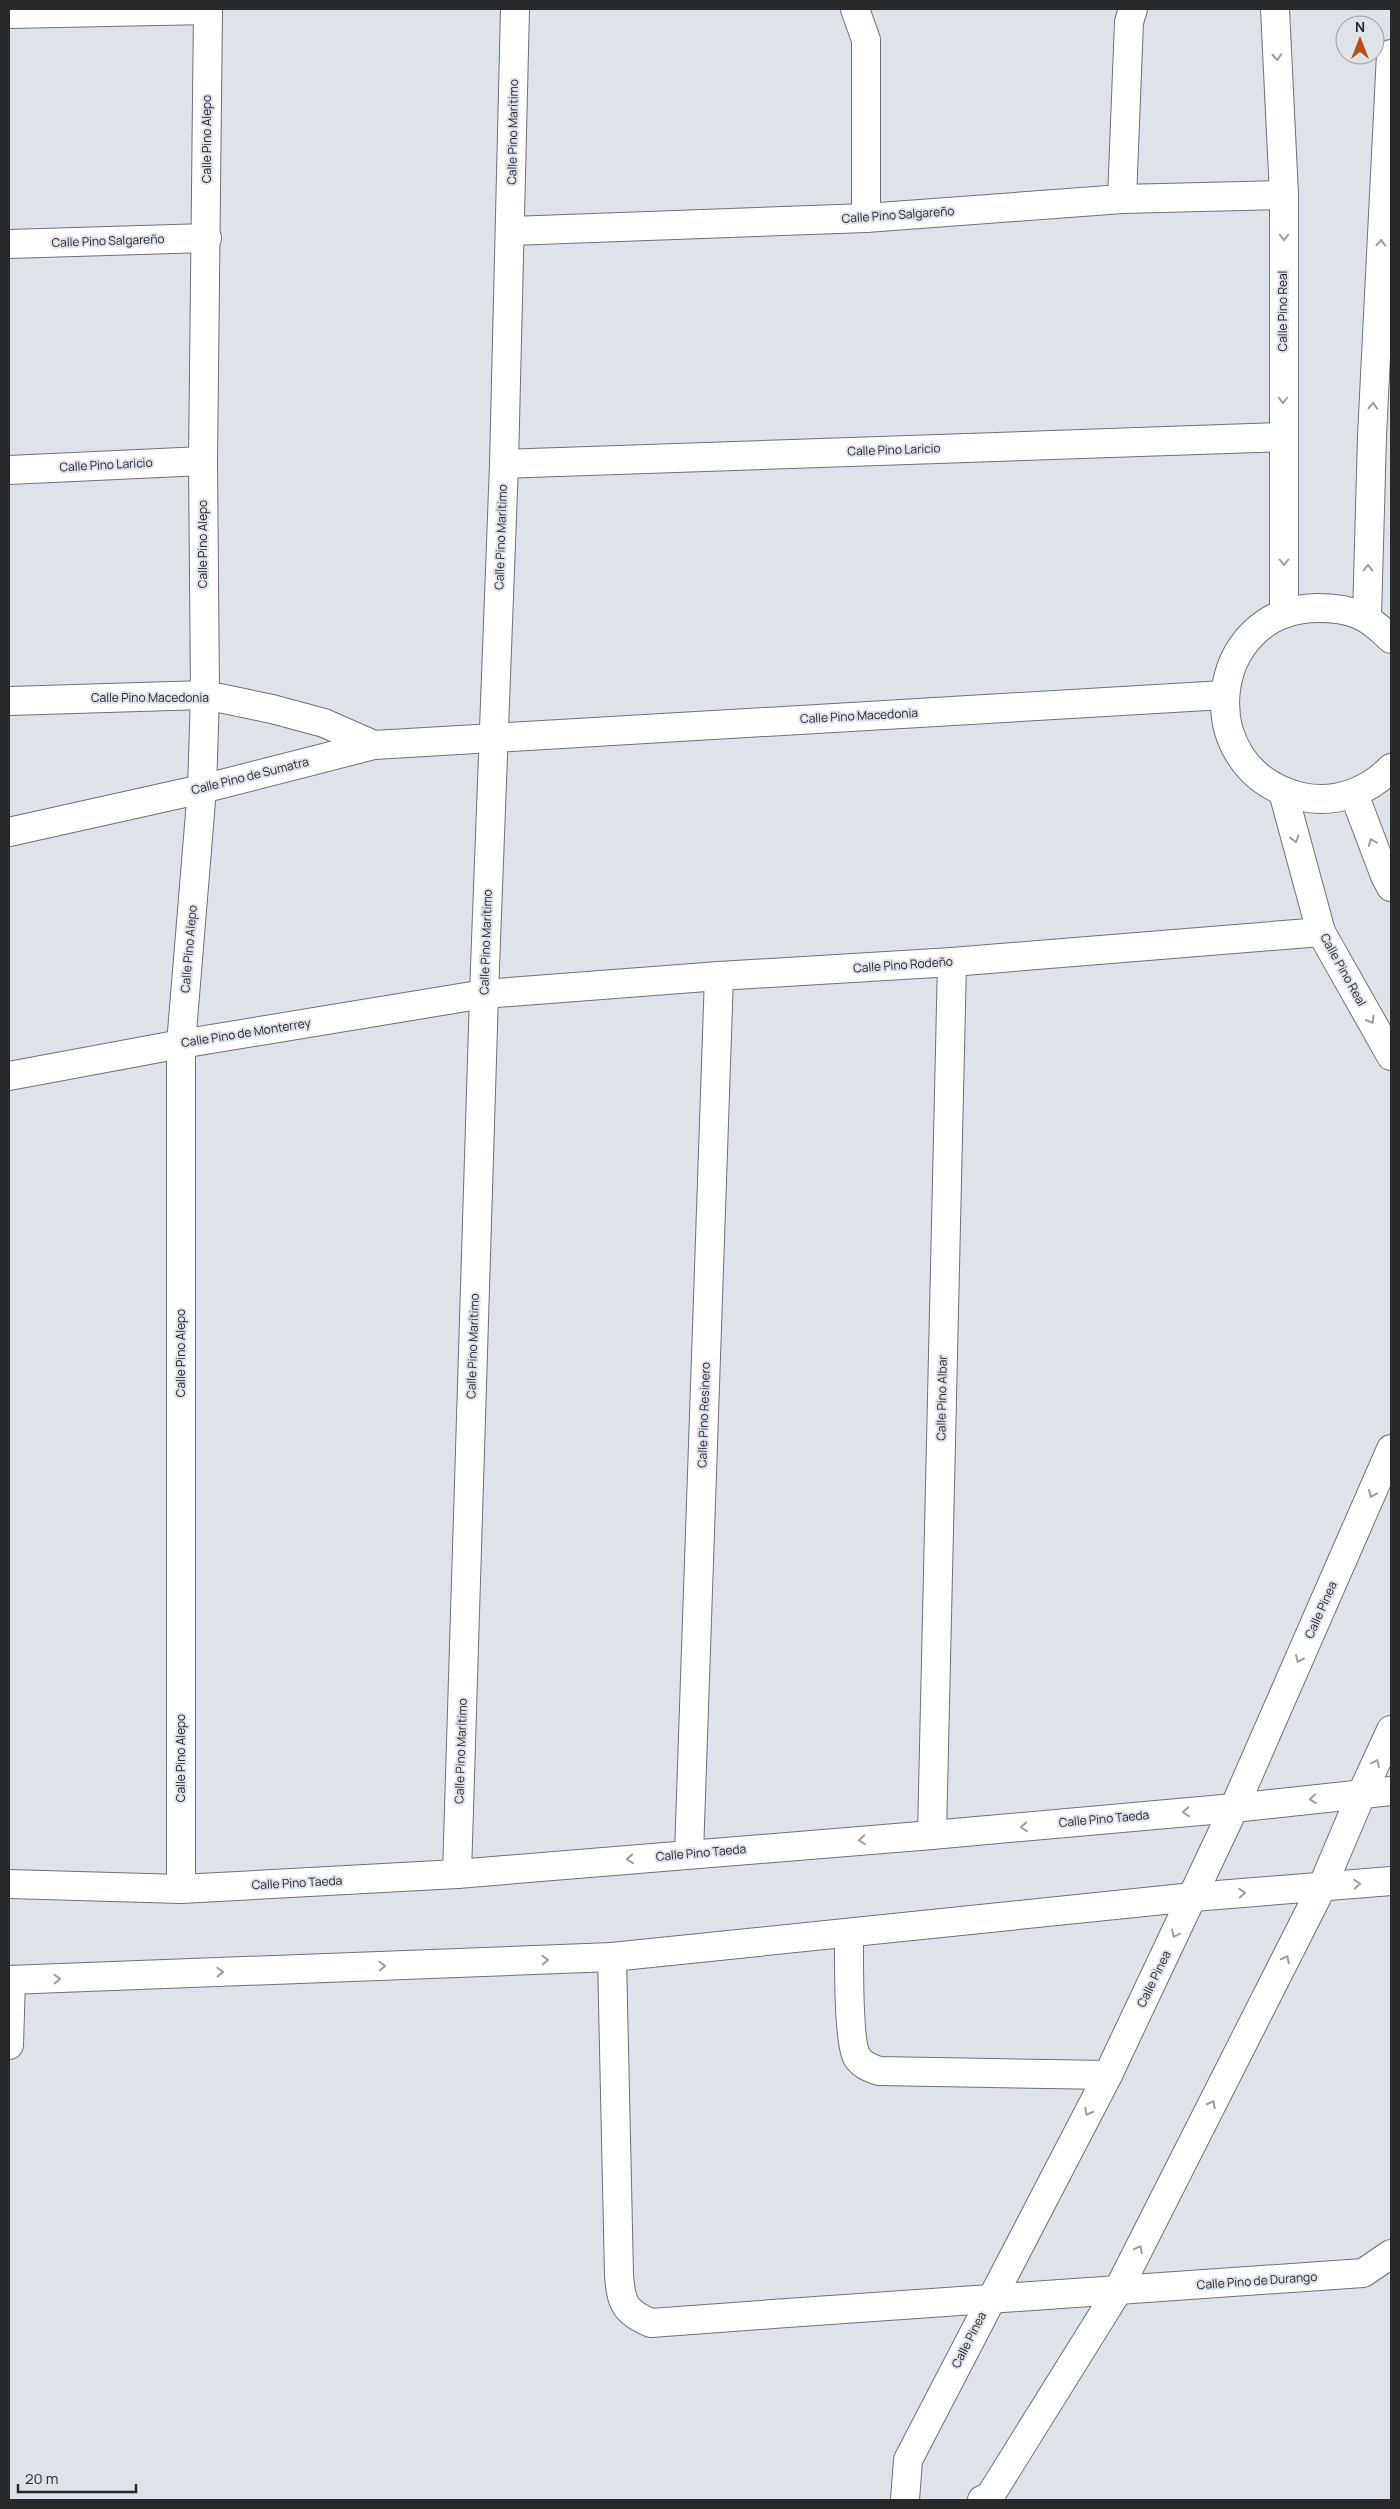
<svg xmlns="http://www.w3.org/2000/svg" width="1400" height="2509" viewBox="0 0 1400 2509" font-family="Manrope,sans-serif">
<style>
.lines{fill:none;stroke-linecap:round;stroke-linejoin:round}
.minor-casing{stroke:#6d7277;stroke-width:30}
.minor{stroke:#fff;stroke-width:28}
.oneway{stroke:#9d9e9f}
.labels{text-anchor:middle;stroke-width:4;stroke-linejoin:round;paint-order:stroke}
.street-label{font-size:12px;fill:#26282a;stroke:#dee3e9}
</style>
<rect width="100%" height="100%" fill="#dee3e9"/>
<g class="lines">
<g class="minor-casing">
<g id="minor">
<path d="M855,9l11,31v178"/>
<path d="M1275,9l9,186v419"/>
<path d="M9,14l199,-4"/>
<path d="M1122,199l7,-177 4,-13"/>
<path d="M511,231l355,-13 256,-19 162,-4"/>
<path d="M9,244l198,-6"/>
<path d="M504,464l779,-27"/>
<path d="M9,470l194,-9"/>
<path d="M1367,617l5,-181 19,-382"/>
<path d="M1391,639c-24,-24 -39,-31 -73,-31 -111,0 -130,163 -16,189 33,7 66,-5 89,-29"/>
<path d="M9,701l196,-6 67,14 52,14 50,22"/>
<path d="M1283,792l38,140 70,124"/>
<path d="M1354,794l31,82 6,11"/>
<path d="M9,832l193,-43 172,-44 850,-50"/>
<path d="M9,1076l172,-32 303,-50 235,-18 233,-14 369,-30"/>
<path d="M932,1835l20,-873"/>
<path d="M689,1854l30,-878"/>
<path d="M457,1874l27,-880 20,-530 11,-455"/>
<path d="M9,1884l172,5 276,-15 475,-39 302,-27 157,-17"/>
<path d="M181,1889v-845l21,-255 3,-94 -2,-234 5,-452"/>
<path d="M849,1934c0,22 -1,108 8,123 5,8 13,11 22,14l229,4"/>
<path d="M612,1957l7,318c2,27 5,37 32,48 237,-18 474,-32 712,-50l28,-19"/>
<path d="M9,1980l603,-23 581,-60 198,-16"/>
<path d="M9,2045l2,-65"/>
<path d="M905,2500l3,-40 200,-385 126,-267 157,-359"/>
<path d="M982,2500l8,-4 127,-204 205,-405 40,-94 29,-63"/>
</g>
</g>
<use href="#minor" class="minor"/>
</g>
<defs><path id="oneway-chevron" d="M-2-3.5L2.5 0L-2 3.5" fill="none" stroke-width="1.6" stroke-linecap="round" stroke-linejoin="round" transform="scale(1.25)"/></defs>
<g class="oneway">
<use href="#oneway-chevron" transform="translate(1277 57) rotate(87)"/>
<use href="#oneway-chevron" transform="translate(1284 237) rotate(90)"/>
<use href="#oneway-chevron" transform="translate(1381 243) rotate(-87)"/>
<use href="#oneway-chevron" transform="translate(1283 400) rotate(90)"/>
<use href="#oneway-chevron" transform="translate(1373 406) rotate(-87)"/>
<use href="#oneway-chevron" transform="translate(1284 562) rotate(90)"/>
<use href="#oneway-chevron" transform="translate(1368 568) rotate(-89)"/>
<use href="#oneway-chevron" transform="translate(1295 839) rotate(75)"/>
<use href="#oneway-chevron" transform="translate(1372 842) rotate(-111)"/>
<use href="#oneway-chevron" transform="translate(1371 1020) rotate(60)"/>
<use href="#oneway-chevron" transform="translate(1372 1494) rotate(114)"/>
<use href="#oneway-chevron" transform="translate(1299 1659) rotate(114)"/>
<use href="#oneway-chevron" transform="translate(1376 1763) rotate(-65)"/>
<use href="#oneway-chevron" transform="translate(1313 1799) rotate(174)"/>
<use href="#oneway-chevron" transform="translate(1186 1812) rotate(175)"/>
<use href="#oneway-chevron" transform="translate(1024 1827) rotate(175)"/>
<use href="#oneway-chevron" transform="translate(862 1840) rotate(175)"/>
<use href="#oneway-chevron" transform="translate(630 1859) rotate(175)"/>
<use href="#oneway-chevron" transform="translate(1357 1884) rotate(-5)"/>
<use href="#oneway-chevron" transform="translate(1242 1893) rotate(-4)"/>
<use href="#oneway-chevron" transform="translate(1175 1934) rotate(116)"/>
<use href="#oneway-chevron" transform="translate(1286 1959) rotate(-63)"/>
<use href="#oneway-chevron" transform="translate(545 1960) rotate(-2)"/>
<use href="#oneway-chevron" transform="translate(382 1966) rotate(-2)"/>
<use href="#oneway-chevron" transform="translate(220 1972) rotate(-2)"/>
<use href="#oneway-chevron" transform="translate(57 1979) rotate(-2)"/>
<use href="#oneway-chevron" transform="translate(1212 2104) rotate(-63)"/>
<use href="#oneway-chevron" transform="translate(1088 2112) rotate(118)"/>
<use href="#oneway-chevron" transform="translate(1139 2249) rotate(-63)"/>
</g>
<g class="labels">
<g class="street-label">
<text transform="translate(513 132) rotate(-89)" y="4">Calle Pino Marítimo</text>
<text transform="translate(207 139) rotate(-90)" y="4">Calle Pino Alepo</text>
<text transform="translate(898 215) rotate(-4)" y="4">Calle Pino Salgareño</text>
<text transform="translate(108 241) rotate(-2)" y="4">Calle Pino Salgareño</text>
<text transform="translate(1283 311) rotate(-90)" y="4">Calle Pino Real</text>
<text transform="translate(894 450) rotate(-2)" y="4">Calle Pino Laricio</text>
<text transform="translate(106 465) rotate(-3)" y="4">Calle Pino Laricio</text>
<text transform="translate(501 537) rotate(-88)" y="4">Calle Pino Marítimo</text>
<text transform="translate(203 544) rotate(-90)" y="4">Calle Pino Alepo</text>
<text x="150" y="702">Calle Pino Macedonia</text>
<text transform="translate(859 716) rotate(-3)" y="4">Calle Pino Macedonia</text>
<text transform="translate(250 776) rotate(-14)" y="4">Calle Pino de Sumatra</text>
<text transform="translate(486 942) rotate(-88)" y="4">Calle Pino Marítimo</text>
<text transform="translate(189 949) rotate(-85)" y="4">Calle Pino Alepo</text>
<text transform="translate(903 965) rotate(-4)" y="4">Calle Pino Rodeño</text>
<text transform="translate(1343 970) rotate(61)" y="4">Calle Pino Real</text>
<text transform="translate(246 1033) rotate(-9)" y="4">Calle Pino de Monterrey</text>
<text transform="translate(473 1346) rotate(-88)" y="4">Calle Pino Marítimo</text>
<text transform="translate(181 1353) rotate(-90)" y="4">Calle Pino Alepo</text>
<text transform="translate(942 1398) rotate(-89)" y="4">Calle Pino Albar</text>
<text transform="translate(704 1415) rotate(-88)" y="4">Calle Pino Resinero</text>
<text transform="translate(1321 1610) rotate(-66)" y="4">Calle Pinea</text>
<text transform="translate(461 1751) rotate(-88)" y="4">Calle Pino Marítimo</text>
<text transform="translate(181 1758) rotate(-90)" y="4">Calle Pino Alepo</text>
<text transform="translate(1104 1819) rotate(-5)" y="4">Calle Pino Taeda</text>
<text transform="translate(701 1853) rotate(-5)" y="4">Calle Pino Taeda</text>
<text transform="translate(297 1883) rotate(-3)" y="4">Calle Pino Taeda</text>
<text transform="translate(1154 1979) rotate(-64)" y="4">Calle Pinea</text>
<text transform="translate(1257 2281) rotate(-4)" y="4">Calle Pino de Durango</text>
<text transform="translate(969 2340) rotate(-63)" y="4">Calle Pinea</text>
</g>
</g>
<rect width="1400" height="2509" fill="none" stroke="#26282a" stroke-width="20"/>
<g transform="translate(1360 40)"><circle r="24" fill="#dee3e9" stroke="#94989d"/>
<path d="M0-4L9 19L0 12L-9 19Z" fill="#b45117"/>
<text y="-8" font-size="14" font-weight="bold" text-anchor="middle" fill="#26282a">N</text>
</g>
<path d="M18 2484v8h118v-8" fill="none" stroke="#26282a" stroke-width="2.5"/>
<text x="25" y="2484" font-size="15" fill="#26282a" stroke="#dee3e9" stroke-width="4" paint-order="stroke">20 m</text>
</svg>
